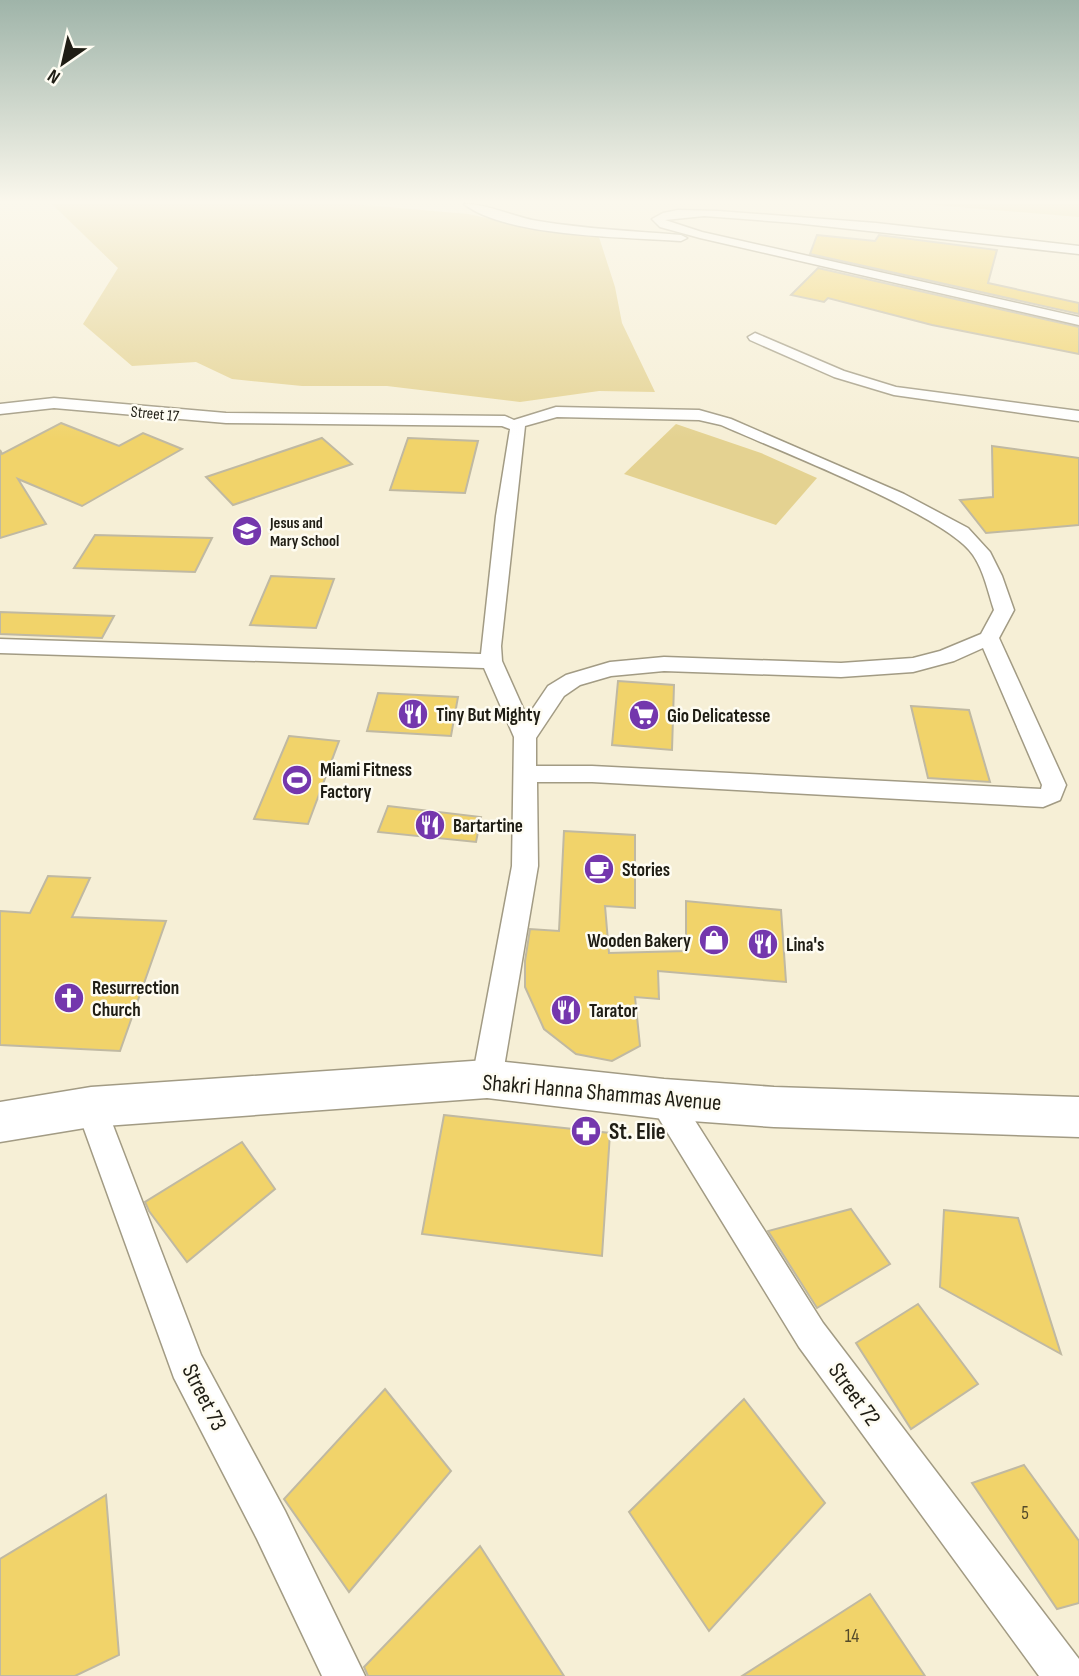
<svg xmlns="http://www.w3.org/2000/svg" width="1079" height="1676" viewBox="0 0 1079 1676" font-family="'Sofia Sans Condensed',sans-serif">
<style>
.green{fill:#e4d291}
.building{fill:#f1d36a;stroke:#c0b9a2;stroke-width:2}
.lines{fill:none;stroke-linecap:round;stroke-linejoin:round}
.street-casing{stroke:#a29b84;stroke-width:3}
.secondary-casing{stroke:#a29b84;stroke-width:3}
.street{fill:#fff;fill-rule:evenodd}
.secondary{fill:#fff;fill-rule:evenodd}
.labels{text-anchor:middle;stroke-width:5;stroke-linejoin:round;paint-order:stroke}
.far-street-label{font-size:16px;fill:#1f1d14;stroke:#fefcf2}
.far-poi-label{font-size:16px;font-weight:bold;fill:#1f1d14;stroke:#fefcf2;text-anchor:start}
.poi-label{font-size:19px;font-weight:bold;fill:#1f1d14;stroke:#fefcf2;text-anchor:start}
.near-number-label{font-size:19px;fill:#544a2a}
.near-street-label{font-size:23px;fill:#1f1d14;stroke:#fefcf2}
.near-poi-label{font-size:23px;font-weight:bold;fill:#1f1d14;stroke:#fefcf2;text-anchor:start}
</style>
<rect width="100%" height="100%" fill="#f6efd6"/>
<g class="green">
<path d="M52,204h302l114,10 52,11 78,9 17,53 7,36 33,69 -56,-1 -79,11 -133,-16h-85l-70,-7 -36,-17 -64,4 -49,-42 35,-56z"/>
<path d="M923,204h156v13z"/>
<path d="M676,424l85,29 56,25 -41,47 -152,-51z"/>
</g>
<g class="building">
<path d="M817,235l58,6 4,-6 118,15 -9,33 91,20v11l-269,-60z"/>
<path d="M818,268l261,59v27l-147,-29 -104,-27 -4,4 -33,-7z"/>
<path d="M61,423l58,23 24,-13 39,16 -100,57 -64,-27 28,45 -46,14v-88l2,4z"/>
<path d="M322,438l30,26 -119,41 -27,-28z"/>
<path d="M408,438l70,3 -13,52 -75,-3z"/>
<path d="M992,446l87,12v67l-93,8 -26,-33 33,-3z"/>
<path d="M95,535l117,3 -17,34 -121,-4z"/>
<path d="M271,576l63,3 -18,49 -66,-3z"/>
<path d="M0,612l114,4 -12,22 -102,-4z"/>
<path d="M618,681l56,4 -2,65 -60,-5z"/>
<path d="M378,693l80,4 -7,39 -84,-5z"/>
<path d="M911,706l58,4 21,72 -62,-4z"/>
<path d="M289,736l50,5 -31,83 -54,-5z"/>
<path d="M388,806l93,11 -5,25 -98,-10z"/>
<path d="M564,831l71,4v73l-30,-2 4,47 77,-2v-50l95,9 5,72 -128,-11 1,28 -24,-2 5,49 -28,15 -36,-7 -32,-25 -19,-42v-26l5,-32 29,2z"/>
<path d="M48,876l42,2 -18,39 94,4 -46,130 -120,-6v-134l30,2z"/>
<path d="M444,1115l166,18 -8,123 -180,-22z"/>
<path d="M242,1142l33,47 -88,73 -38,-51 -4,-9z"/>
<path d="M851,1209l39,55 -73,44 -49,-77z"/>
<path d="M944,1210l74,8 43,136 -121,-67z"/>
<path d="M918,1304l60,80 -67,45 -55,-86z"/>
<path d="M385,1389l66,82 -102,121 -65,-93z"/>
<path d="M744,1399l81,104 -116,128 -80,-119z"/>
<path d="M1024,1465l55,76v62l-22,6 -85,-126z"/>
<path d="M106,1495l13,160 -44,21h-75v-117z"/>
<path d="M480,1546l84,130h-196l-4,-9z"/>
<path d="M870,1594l55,82h-183z"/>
</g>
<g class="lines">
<g class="street-casing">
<g id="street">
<path d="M464,204c24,0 50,13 74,17 47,8 96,10 143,14l6,3 -6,3c-54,-4 -175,-4 -217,-37z"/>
<path d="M678,210l40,1 158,12 203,23v8l-284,-31 -91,-7 -39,4 37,12 377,85v8l-379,-87 -40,-11 -8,-8 11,-6z"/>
<path d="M755,333l89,38 52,16 183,24v10l-185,-26 -60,-18 -84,-37 -2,-3z"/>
<path d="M54,398l172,15 279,3 9,4 42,-13 143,3 32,9 173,75 64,34 22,24 12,24 12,34 -15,28 67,147 -6,15 -17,7 -451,-25h-55l1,84 -36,213 -4,10 -11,4 -11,-4 -4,-10 40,-213 2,-129 -30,-69 -484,-15v-14l481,15 15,-138 14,-87 -8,-3 -276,-3 -172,-15 -54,6v-10zM557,417l142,3 22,5c51,23 226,90 252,130 11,16 15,37 21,55l-13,24 -41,17 -27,7 -72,5 -177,-6 -54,5 -44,13 -18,11 -21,31 -25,-56 -1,-15 24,-220zM983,648l59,137 -1,4 -449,-23h-56v-28l28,-42 16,-11 31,-9 53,-5 177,6 72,-5 41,-11z"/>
<path d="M664,1085l11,4 148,234 256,336v17h-40l-240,-329 -146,-238 -4,-10 4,-10z"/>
<path d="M91,1092l11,5 4,10 95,248 84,156 80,165h-43l-65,-137 -83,-161 -98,-271 4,-10z"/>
</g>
</g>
<g class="secondary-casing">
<path id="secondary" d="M487,1060l177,19 110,8 305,10v40l-305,-10 -110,-8 -177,-21 -396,29 -91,15v-40l91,-15z"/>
</g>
<use href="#street" class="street"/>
<use href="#secondary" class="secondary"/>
</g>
<linearGradient id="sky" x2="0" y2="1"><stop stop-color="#9fb4a9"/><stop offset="0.46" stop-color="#fbf8ed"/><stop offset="1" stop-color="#fbf8ed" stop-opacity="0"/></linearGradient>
<rect width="1079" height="439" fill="url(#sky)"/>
<defs>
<g id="school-disc" transform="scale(1.575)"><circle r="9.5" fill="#7437ad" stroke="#fefcf2"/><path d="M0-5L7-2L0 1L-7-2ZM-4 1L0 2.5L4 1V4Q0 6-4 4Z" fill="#fff"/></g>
<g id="restaurant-disc" transform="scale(1.575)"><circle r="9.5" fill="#7437ad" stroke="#fefcf2"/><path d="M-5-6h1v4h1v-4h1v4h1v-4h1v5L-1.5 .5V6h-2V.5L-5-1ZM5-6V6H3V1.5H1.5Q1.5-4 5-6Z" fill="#fff"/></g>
<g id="supermarket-disc" transform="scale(1.575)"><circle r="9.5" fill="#7437ad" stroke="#fefcf2"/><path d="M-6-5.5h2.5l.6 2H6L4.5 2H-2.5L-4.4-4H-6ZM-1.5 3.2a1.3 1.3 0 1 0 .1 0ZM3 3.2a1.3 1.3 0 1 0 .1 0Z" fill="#fff"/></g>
<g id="stadium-disc" transform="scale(1.575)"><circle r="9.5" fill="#7437ad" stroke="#fefcf2"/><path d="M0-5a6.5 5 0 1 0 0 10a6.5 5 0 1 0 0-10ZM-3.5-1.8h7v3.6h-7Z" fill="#fff"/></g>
<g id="cafe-disc" transform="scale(1.575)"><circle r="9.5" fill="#7437ad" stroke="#fefcf2"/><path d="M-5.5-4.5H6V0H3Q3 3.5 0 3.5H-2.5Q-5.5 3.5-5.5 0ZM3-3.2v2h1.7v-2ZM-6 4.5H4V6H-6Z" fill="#fff"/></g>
<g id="shop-disc" transform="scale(1.575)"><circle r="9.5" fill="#7437ad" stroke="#fefcf2"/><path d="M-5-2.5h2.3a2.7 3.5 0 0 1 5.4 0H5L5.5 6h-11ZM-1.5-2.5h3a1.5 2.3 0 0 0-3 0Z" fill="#fff"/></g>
<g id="church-disc" transform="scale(1.575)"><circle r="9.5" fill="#7437ad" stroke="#fefcf2"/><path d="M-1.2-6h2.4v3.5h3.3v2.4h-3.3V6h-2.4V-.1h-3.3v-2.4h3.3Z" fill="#fff"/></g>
<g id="pharmacy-disc" transform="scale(1.575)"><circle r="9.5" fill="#7437ad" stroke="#fefcf2"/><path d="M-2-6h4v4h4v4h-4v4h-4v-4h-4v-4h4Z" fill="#fff"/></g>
</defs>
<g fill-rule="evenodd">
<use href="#school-disc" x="247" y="531"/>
<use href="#restaurant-disc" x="413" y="714"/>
<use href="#supermarket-disc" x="644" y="715"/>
<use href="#stadium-disc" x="297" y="780"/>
<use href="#restaurant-disc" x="430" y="825"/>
<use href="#cafe-disc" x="599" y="869"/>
<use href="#shop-disc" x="714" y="940"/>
<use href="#restaurant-disc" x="763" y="944"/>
<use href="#church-disc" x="69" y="998"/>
<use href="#restaurant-disc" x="566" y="1010"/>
<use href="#pharmacy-disc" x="586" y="1131"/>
</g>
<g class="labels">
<g class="far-street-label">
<text transform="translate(155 413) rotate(6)" y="6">Street 17</text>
</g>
<g class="far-poi-label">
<text x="270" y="528">Jesus and<tspan x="270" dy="18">Mary School</tspan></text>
</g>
<g class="poi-label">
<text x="436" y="721">Tiny But Mighty</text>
<text x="667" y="722">Gio Delicatesse</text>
<text x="320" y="776">Miami Fitness<tspan x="320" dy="22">Factory</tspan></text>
<text x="453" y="832">Bartartine</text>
<text x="622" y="876">Stories</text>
<text x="691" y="947" text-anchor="end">Wooden Bakery</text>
<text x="786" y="951">Lina's</text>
<text x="92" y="994">Resurrection<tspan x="92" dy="22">Church</tspan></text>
<text x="589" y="1017">Tarator</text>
</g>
<g class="near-number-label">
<text x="1025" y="1519">5</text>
<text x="852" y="1642">14</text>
</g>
<g class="near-street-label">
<text transform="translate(602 1092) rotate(5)" y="8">Shakri Hanna Shammas Avenue</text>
<text transform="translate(855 1394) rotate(54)" y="8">Street 72</text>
<text transform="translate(205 1397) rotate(63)" y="8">Street 73</text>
</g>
<g class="near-poi-label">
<text x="609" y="1139">St. Elie</text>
</g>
</g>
<g transform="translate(63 63) rotate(214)" stroke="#fefcf2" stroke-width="5" paint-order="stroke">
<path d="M0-5L12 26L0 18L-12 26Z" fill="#1f1d14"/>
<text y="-10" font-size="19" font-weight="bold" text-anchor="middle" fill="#1f1d14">N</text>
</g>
</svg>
